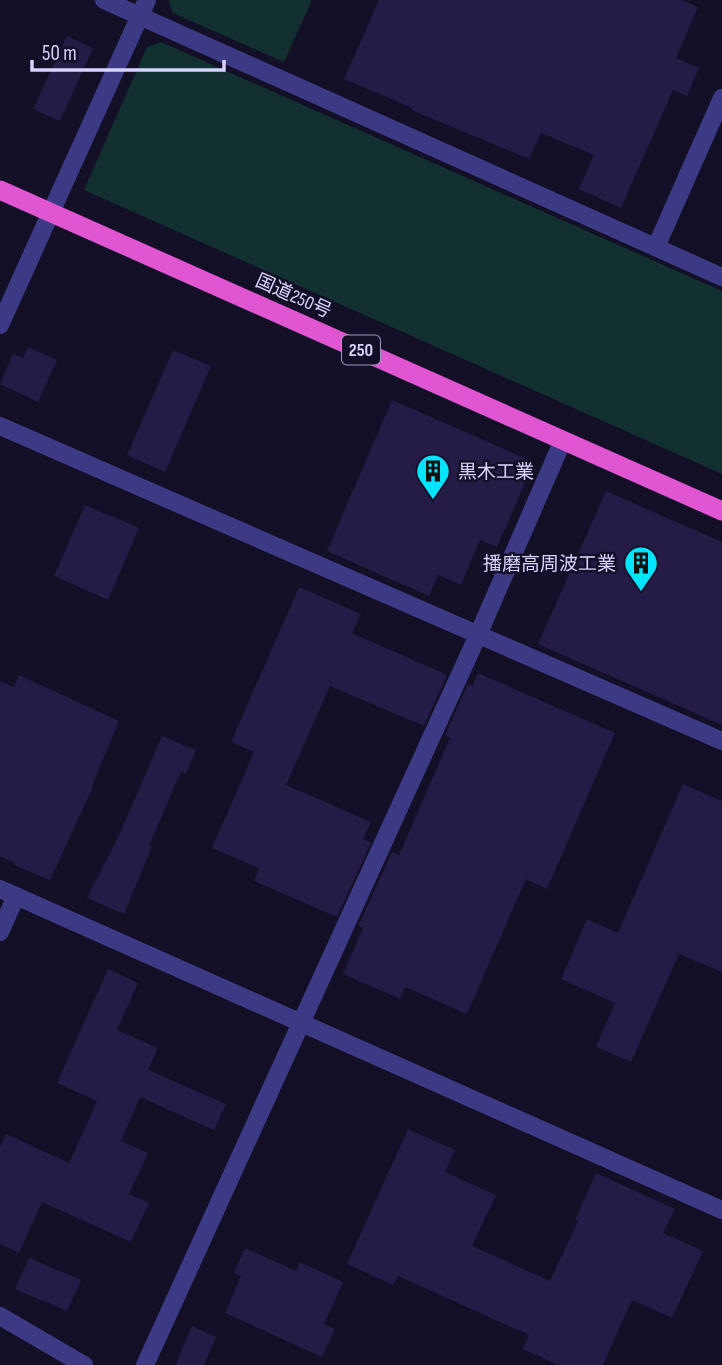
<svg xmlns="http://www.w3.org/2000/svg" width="722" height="1365" viewBox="0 0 722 1365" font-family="'Sofia Sans Condensed','Noto Sans JP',sans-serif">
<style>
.green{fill:#12302f}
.building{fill:#241b47}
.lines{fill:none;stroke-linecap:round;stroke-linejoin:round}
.minor{stroke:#3d3a85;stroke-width:18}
.trunk{stroke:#e055d1;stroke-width:19}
.labels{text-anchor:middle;stroke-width:5;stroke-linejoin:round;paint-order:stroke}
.shield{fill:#130f26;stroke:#9e99be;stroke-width:2}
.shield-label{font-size:18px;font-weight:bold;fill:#d9d4ff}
.street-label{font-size:19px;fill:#d9d4ff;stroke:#130f26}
.poi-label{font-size:19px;fill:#d9d4ff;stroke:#130f26;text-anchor:start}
</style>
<rect width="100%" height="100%" fill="#130f26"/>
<g class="green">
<path d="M168,0h144l-28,62 -111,-49z"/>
<path d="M161,42l561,249v183l-638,-284 63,-143z"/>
</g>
<g class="building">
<path d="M379,0h303l16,7 -22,51 23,10 -12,28 -14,-6 -52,118 -42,-19 15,-34 -53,-22 -12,26 -118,-49 1,-2 -68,-29z"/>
<path d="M67,36l26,12 -33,73 -27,-12z"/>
<path d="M28,347l29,13 -19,42 -38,-18 13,-30 10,4z"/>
<path d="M173,350l38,16 -46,106 -38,-17z"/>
<path d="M392,400l142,62 -37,85 -17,-7 -19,45 -23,-10 -9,21 -102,-45z"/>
<path d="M606,491l116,51v183l-184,-81z"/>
<path d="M85,505l54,23 -31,72 -54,-24z"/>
<path d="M299,587l62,27 -9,19 95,42 -23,51 -94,-40 -44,99 85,37 -8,17 8,4 -34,74 -83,-36 5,-13 -47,-20 42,-96 -23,-10z"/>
<path d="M478,673l137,60 -68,156 -21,-10 -59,135 -62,-27 -5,12 -57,-25 20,-46 -5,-2 34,-74 7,3 51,-117 -5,-3 23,-51 5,2z"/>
<path d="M19,675l100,46 -27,65 1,1 -43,93 -36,-15 1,-2 -15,-7v-175l14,6z"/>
<path d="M162,736l34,14 -10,24 -5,-3 -32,75 3,1 -28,67 -37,-16 33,-65z"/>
<path d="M683,784l39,17v171l-43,-18 -48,108 -35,-15 19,-44 -54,-24 26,-60 31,14z"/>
<path d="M108,969l30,14 -21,47 41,18 -10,22 78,34 -12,26 -74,-33 -19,44 27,12 -19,41 20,9 -18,39 -89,-40 -23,51 -19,-9v-97l6,-13 63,29 28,-62 -40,-18z"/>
<path d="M408,1129l47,21 -10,22 51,23 -24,51 78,35 28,-60 -3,-1 21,-47 79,36 -12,24 40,18 -31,67 -40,-18 -29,65h-45l-35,-16 6,-14 -131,-59 -5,9 -46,-21z"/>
<path d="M245,1248l51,23 4,-9 43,20 -19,42 11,5 -13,28 -97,-44 16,-37 -7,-3z"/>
<path d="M29,1258l52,22 -14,31 -52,-22z"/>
<path d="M192,1326l24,11 -12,28h-29z"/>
</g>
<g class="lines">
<g class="minor">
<path d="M104,0l618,277"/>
<path d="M656,247l66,-149"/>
<path d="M0,325l147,-325"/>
<path d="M0,426l722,315"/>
<path d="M0,889l722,321"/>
<path d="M0,932l16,-36"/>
<path d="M0,1316l84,49"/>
<path d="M145,1365l333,-730 85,-195"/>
</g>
<path class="trunk" d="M0,190l722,321"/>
</g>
<defs>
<g id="building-pin" transform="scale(1.75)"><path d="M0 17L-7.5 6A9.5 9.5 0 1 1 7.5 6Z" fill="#00e5ff" stroke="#130f26"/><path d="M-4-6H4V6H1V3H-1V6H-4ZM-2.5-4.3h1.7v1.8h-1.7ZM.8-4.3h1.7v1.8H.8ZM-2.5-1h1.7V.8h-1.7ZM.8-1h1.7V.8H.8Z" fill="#111"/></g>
</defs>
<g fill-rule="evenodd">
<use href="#building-pin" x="433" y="471"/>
<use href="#building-pin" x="641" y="563"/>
</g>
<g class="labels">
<rect class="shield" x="342" y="335.5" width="38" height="29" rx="5"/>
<g class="shield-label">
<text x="361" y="356">250</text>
</g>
<g class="street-label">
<text transform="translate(294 295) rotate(24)" y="7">国道250号</text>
</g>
<g class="poi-label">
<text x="458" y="478">黒木工業</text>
<text x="616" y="570" text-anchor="end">播磨高周波工業</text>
</g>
</g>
<path d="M32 60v10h192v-10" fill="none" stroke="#d9d4ff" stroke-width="3.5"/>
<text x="42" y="60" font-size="21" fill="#d9d4ff" stroke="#130f26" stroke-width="5" paint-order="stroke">50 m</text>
</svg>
